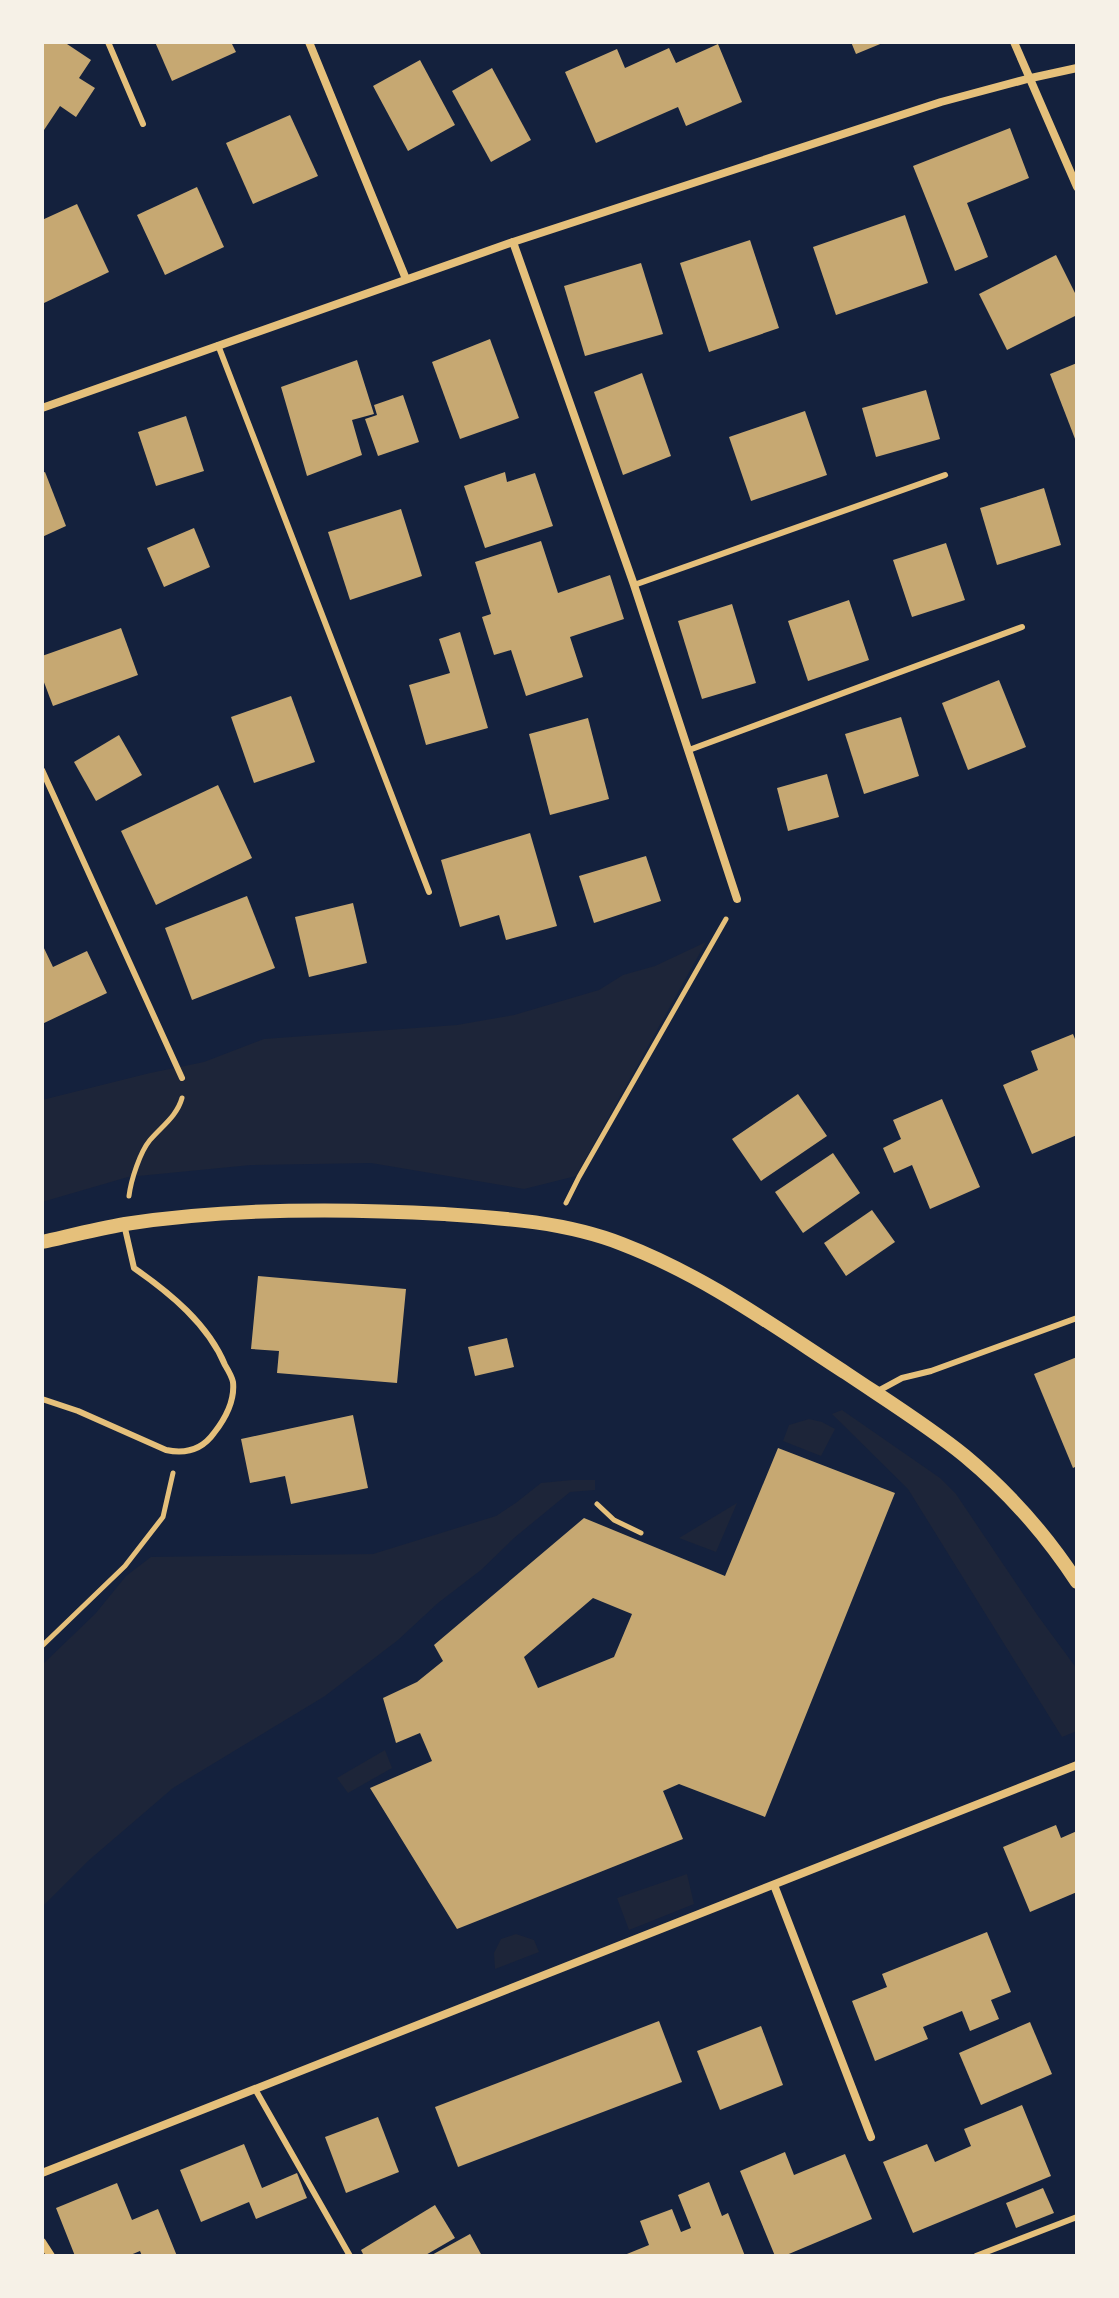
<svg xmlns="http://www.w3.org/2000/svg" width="1119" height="2298" viewBox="0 0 1119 2298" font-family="Spectral,serif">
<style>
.green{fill:#1d2539}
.building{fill:#c6a872;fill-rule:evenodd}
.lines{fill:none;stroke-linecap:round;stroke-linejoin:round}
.path{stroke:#e5c07b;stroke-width:5}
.service{stroke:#e5c07b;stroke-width:6}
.minor{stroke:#e5c07b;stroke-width:8}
.tertiary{stroke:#e5c07b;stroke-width:14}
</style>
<rect width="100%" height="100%" fill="#14213d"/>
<g class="green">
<path d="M706,942l-130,234 -52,13 -153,-26 -120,2 -123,12 -86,25v-102l108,-27 54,-11 60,-23 193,-14 57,-10 85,-25 24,-15 32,-9z"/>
<path d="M842,1410l98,68 16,16 82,122 39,53v62l-15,6 -154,-248 -76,-75z"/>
<path d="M809,1419l13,3 13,7 -14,27 -38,-15 6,-16z"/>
<path d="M572,1480h23v10l-25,2 -56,46 -33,32 -43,33 -40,37 -73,56 -152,92 -85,73 -46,46v-242l54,-52 30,-37 25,-19 222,-3 123,-38 21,-14 24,-19z"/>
<path d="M737,1503l-21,49 -37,-14z"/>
<path d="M385,1750l7,18 -44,25 -11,-15z"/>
<path d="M687,1874l7,30 -65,26 -12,-32z"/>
<path d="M516,1934l18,6 5,12 -44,17 -1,-16 7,-14z"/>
</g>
<g class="building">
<path d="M42,42h22l27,18 -12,18 16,10 -19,29 -16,-11 -18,27z"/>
<path d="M155,42h76l5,10 -64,29z"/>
<path d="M851,42h34l-29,12z"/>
<path d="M718,44l24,58 -56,24 -8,-19 -82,36 -31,-71 52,-23 8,19 44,-20 7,15z"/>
<path d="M420,60l35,65 -47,26 -35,-65z"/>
<path d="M492,68l39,72 -40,22 -39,-71z"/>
<path d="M290,115l28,61 -65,28 -27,-61z"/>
<path d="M1010,128l19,50 -62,25 21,54 -33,14 -42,-105z"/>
<path d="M197,187l27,60 -59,28 -28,-60z"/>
<path d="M77,204l32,68 -65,31 -2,-4v-79z"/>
<path d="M905,215l23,68 -92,32 -23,-68z"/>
<path d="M750,240l29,88 -70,24 -29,-89z"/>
<path d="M1056,255l21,42v18l-70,35 -28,-56z"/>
<path d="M641,263l22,71 -78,22 -21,-70z"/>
<path d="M490,339l29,79 -59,21 -28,-77z"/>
<path d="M357,360l17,54 -22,6 10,35 -55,21 -26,-89z"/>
<path d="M1077,363v81l-27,-70z"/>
<path d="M642,373l29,83 -48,19 -29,-83z"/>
<path d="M926,390l14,49 -64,18 -14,-49z"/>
<path d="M403,395l16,47 -41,14 -13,-37 12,-4 -3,-10z"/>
<path d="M805,411l22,64 -76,26 -22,-64z"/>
<path d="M186,416l18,55 -48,15 -18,-54z"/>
<path d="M45,472l21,54 -24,11v-64z"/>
<path d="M505,472l2,10 28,-9 18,53 -68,22 -21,-62z"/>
<path d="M1044,488l17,57 -64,20 -17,-57z"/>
<path d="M401,509l21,67 -72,24 -22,-68z"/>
<path d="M194,528l16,39 -46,20 -17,-39z"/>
<path d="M541,541l17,52 52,-18 14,44 -54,18 13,40 -57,19 -15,-46 -17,5 -12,-38 9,-3 -16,-52z"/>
<path d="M946,543l19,57 -53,17 -19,-57z"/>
<path d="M849,600l20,60 -61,21 -20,-60z"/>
<path d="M732,604l24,79 -54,16 -24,-78z"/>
<path d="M121,628l17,47 -85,31 -11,-29v-21z"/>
<path d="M460,632l28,96 -62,17 -17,-60 41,-12 -11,-34z"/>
<path d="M999,680l27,67 -58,23 -26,-67z"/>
<path d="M291,696l24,66 -61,21 -23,-66z"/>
<path d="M901,717l18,59 -55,18 -19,-60z"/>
<path d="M588,718l21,81 -59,16 -21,-81z"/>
<path d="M119,735l23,40 -46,26 -22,-39z"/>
<path d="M827,774l12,43 -51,14 -11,-43z"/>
<path d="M218,785l34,73 -96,47 -35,-74z"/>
<path d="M530,833l27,93 -51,14 -7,-25 -39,12 -19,-67z"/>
<path d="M646,856l15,45 -67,22 -15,-47z"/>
<path d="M247,896l28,72 -83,32 -27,-72z"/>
<path d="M353,903l14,60 -58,14 -14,-60z"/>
<path d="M42,944l11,23 34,-16 20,42 -65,31z"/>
<path d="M1073,1034l4,10v91l-45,19 -29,-69 35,-15 -7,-19z"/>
<path d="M798,1094l29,42 -66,45 -29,-42z"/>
<path d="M942,1099l38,88 -50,22 -18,-44 -18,8 -11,-25 18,-9 -8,-19z"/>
<path d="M833,1153l27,40 -57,40 -28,-41z"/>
<path d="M872,1210l23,32 -49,34 -22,-33z"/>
<path d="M258,1276l148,13 -9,94 -120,-10 2,-22 -28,-2z"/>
<path d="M507,1338l7,29 -39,9 -7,-29z"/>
<path d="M1077,1357v109l-4,2 -39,-94z"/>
<path d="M353,1415l15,73 -77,16 -6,-28 -35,7 -9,-44z"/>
<path d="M778,1448l117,45 -130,324 -86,-33 -16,7 20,48 -226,90 -87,-141 62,-27 -12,-28 -24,10 -13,-45 34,-16 26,-21 -9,-16 150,-127 141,58zM593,1598l39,16 -18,43 -76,31 -14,-31z"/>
<path d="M1056,1825l5,13 16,-7v61l-47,20 -27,-65z"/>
<path d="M987,1932l24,60 -20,8 8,19 -29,12 -8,-20 -39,16 5,12 -53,22 -23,-60 35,-14 -5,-13z"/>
<path d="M659,2021l23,61 -224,85 -23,-60z"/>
<path d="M1030,2022l22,52 -71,31 -22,-52z"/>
<path d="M761,2026l22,59 -63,25 -23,-59z"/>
<path d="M1022,2105l29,71 -138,57 -30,-71 44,-18 8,18 36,-16 -7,-17z"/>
<path d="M378,2117l21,55 -53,21 -21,-56z"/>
<path d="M244,2144l18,44 35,-15 10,25 -51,21 -7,-17 -48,20 -21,-52z"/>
<path d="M785,2152l9,23 51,-21 27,65 -88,37h-9l-35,-85z"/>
<path d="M709,2182l13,34 6,-3 17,43h-123l27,-11 -9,-24 32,-12 9,23 10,-4 -13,-33z"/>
<path d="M117,2183l15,37 26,-11 19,47h-35l-2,-5 -12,5h-53l-19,-48z"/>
<path d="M1043,2188l11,25 -38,15 -10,-25z"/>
<path d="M435,2205l20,33 -31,18h-60l-3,-6z"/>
<path d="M470,2234l12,22h-52z"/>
</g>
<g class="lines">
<g class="path">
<path d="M129,1196c2,-16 11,-44 21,-56 12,-14 27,-24 32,-42"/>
<path d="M566,1203l13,-26 147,-258"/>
<path d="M597,1504l17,16 27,13"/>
<path d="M42,1646l83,-80 38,-49 10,-44"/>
</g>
<g class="service">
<path d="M108,42l35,82"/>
<path d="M218,345l211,547"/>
<path d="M634,585l311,-110"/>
<path d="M689,750l333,-123"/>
<path d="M42,770l140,308"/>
<path d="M878,1391l24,-13 29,-7 146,-53"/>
<path d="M42,1399l36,12 88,39c19,4 36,0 48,-17 11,-14 21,-32 19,-51 -1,-5 -5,-12 -8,-17 -17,-41 -55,-72 -91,-97l-10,-44"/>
<path d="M255,2089l95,167"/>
<path d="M976,2256l101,-39"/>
</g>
<g class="minor">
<path d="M309,42l97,237"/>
<path d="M1014,42l63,145"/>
<path d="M513,242l121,343 103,314"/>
<path d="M42,408l471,-166 428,-140 90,-24 46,-10"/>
<path d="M774,1885l97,252"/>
<path d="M42,2173l1035,-408"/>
<path d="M42,2242l9,14"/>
</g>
<path class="tertiary" d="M42,1242c27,-6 55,-13 83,-18 104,-16 214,-16 319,-10 59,4 122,8 178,30 83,32 150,81 224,129 40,27 82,53 119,83 42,35 82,80 112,126"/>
</g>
<rect width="1119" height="2298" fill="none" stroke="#f6f1e7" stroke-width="88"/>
</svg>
